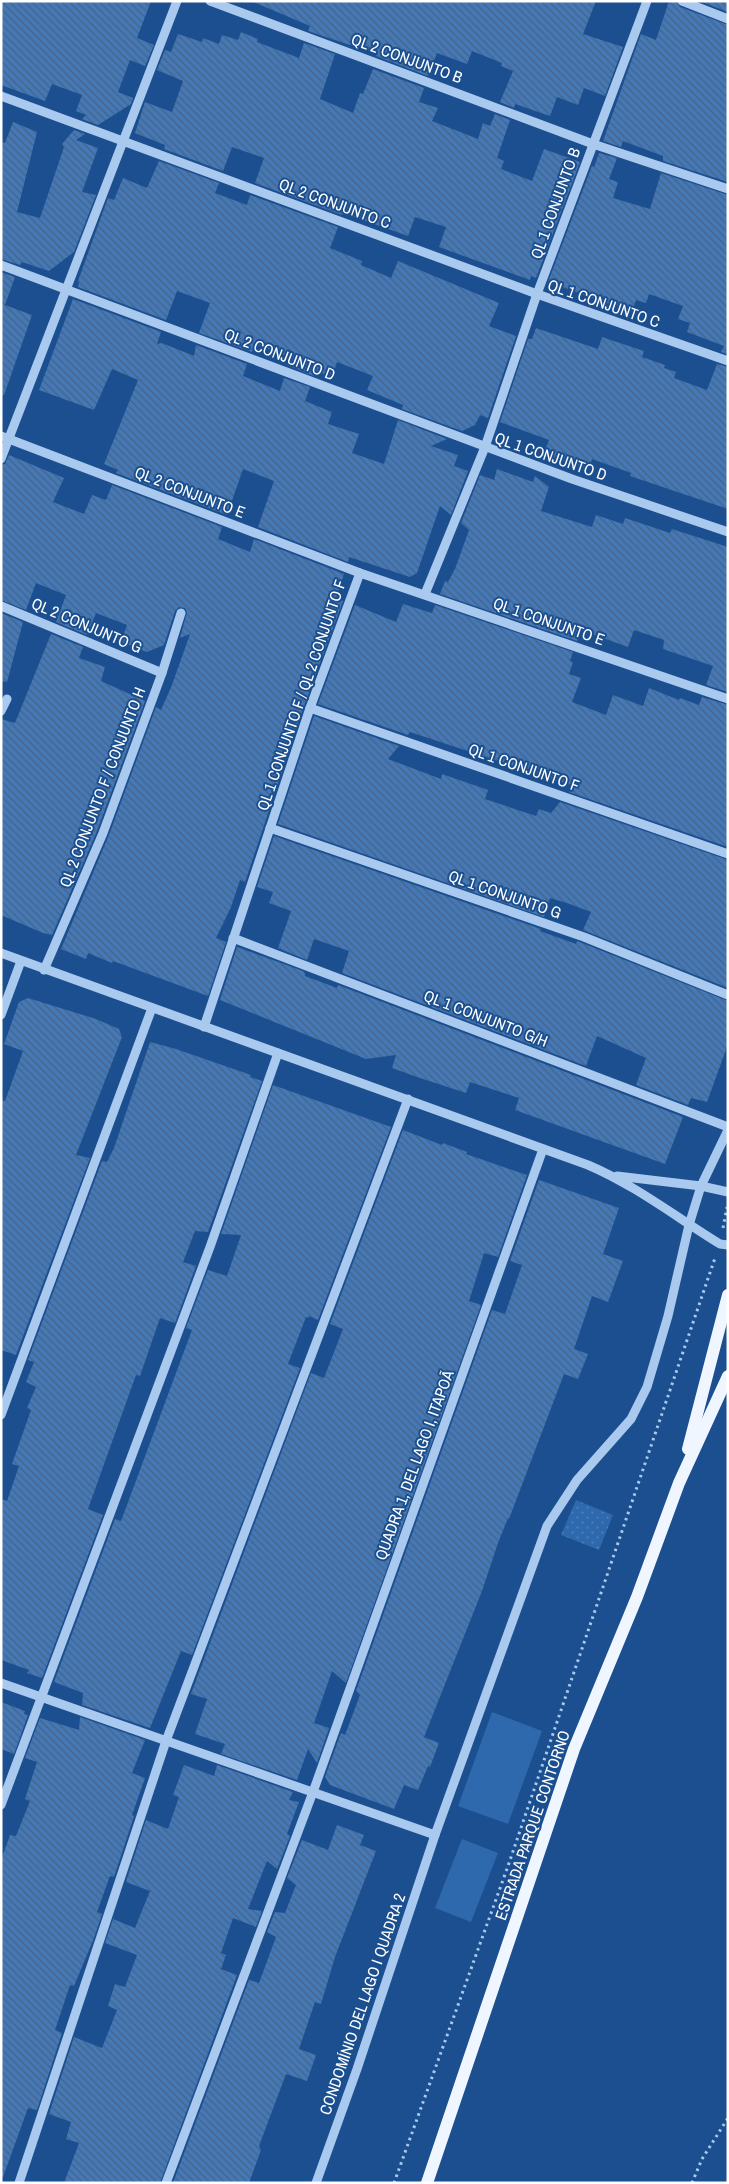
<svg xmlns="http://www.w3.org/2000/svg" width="729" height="2184" viewBox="0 0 729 2184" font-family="'Archivo Narrow',sans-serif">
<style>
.park{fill:url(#park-dots)}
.pitch{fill:#2e69ad}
.building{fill:url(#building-back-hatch)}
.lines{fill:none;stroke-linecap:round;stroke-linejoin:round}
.path{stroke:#a9c9ee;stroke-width:3;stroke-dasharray:2.5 4;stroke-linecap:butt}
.minor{stroke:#a9c9ee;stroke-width:9}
.major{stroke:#f0f6ff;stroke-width:12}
.labels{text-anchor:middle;stroke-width:4;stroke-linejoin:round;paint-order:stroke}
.street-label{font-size:16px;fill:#fff;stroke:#1b4f8f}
</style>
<defs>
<pattern id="park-dots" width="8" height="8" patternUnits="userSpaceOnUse" patternTransform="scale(1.25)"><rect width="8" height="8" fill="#2e69ad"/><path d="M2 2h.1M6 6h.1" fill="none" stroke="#4d80b9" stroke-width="1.8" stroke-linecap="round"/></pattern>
<pattern id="building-back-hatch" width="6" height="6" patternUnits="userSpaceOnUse" patternTransform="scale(1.25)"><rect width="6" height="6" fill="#4478b7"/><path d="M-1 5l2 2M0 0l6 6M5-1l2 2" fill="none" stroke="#486282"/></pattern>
</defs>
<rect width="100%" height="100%" fill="#1b4f8f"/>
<path class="park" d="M576,1500l37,15 -14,35 -38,-15z"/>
<g class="pitch">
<path d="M492,1712l50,19 -34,93 -50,-18z"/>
<path d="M462,1839l36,14 -27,69 -36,-14z"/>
</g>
<g class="building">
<path d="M1,1h150l-14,37 17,7 -9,21 -15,-6 -12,32 15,6 -2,6 -33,21 -16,-6 4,-4 -10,-4 6,-16 -30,-11 -7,17 -44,-16z"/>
<path d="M251,1h345l-13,33 40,13 -18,49 -21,-8 -6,17 -21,-8 -7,19 -35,-12 -1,4 -14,-6 13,-31 -12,-5 1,-3 -30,-12 -5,13 -30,-11 -9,23 -52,-20 1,-2 -69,-23 2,-5z"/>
<path d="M669,1h7l4,6 48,18v157l-65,-21v-5l-40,-15 -2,6 -18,-6 38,-107 15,6z"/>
<path d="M700,1h28v11z"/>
<path d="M241,32l17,7 -1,3 42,16 5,-15 31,11 -15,45 33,14 7,-20 3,1 10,-25 51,19 -5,14 19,6 -6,13 46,18 5,-16 7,3 5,-12 15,6 -13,38 7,3 -3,8 31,12 12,-32 36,13 -44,116 -5,-2 -1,4 -91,-33 7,-20 -31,-10 -7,19 -65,-23 -1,2 -87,-32 9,-25 -32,-11 -9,24 -59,-22 1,-4 -30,-12 10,-31 27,10 11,-31 -26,-11 8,-20 6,2 7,-18 24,8 1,-4 16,6 3,-9 16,5z"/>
<path d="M13,122l24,10 -20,80 23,6 24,-71 -2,-3 12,-14 11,4 -9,6 22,8 -16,44 14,3 -22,57 -25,19 -27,-9 -2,3 -19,-6v-117l4,1z"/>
<path d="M599,153l18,5 -8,21 9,3 -5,16 37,11 11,-36 67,22v159l-7,-2 3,-6 -37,-14 3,-9 -12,-4 5,-13 -34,-12 -3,9 -10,-3 -4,12 -84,-30 44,-116 2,1z"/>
<path d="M159,161l60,22 -4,10 32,12 3,-10 88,32 -8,21 32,13 -1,4 30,13 7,-17 101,42 -10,23 27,10 -28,82 -8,-3 -5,10 -13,6 -60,-22 1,-4 -36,-15 6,-14 -36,-14 -5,15 -16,-6 -2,5 -27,-11 2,-8 -34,-13 -3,8 -53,-19 11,-30 -33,-12 -11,29 -88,-33 1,-5 -1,-1 30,-83 6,2 9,-22 24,10z"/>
<path d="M1,272l14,5 -10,28 27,10 -28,80h-3z"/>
<path d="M73,299l88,33 -4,12 5,-1 32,13 2,-11 51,19 -4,12 37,15 4,-13 26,9 -5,14 27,11 -4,12 31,10 -7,19 32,11 14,-44 49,19 -16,7 27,9 -4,11 14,5 -17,44 -11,-9 -23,67 -7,4 -61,-20 -1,5 -90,-35 16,-46 -31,-12 -16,46 -111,-42 2,-3 -14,-6 34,-84 -26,-11 -18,41 -55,-20z"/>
<path d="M536,328l62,21 4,-12 42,14 -2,6 23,8 -1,3 12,4 -2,6 33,12 10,-26 11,3v142l-98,-33 1,-3 -39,-14 -3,10 -46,-14 6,-15 -49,-18 28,-83h4z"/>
<path d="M9,455l55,23 -11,24 31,12 8,-19 14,5 6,-15 110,42 -4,12 32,13 4,-13 90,35 -8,24 7,3 -39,105 -59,176 -5,-2 -9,27 -15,31 10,4 -18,54 -95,-35 -1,2 -24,-10 -2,6 -25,-10 48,-114 47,-128 5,3 11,-25 18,-51 -10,4 7,-26 -2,-4 -6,-1 -4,4 -11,34 -17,7 -26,-10 6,-17 -31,-12 -9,22 -31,-13 10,-27 -30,-12 -10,27 -25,-10v-135l4,-1z"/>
<path d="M497,469l36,13 2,-6 14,11 -8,24 51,16 4,-12 27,9 2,-6 45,15 2,-4 56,18v145l-22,-7 7,-19 -50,-17 1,-9 -30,-10 -6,17 -47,-17 -4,11 -137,-47 5,-13 3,1 7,-13 14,-39 -8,-7 19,-48 14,5z"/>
<path d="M403,604l29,9 3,-8 138,47 -3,9 3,1 -4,12 12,4 -9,24 34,13 7,-20 30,11 6,-18 30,12 1,-2 19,7 3,-8 26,8v142l-159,-55 5,-6 -164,-54 -2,3 -90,-31 37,-99 41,17z"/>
<path d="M1,613l22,9 -16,60 -6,-1z"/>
<path d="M51,634l32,13 -4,11 26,9 -4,14 44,20 -48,130 -45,104 -9,-2 -42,-18v-196l14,4z"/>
<path d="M314,716l85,30 -11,13 53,20 1,-5 46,16 -3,9 51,17 3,-7 12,4 9,-11 168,58v128l-145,-58 8,-18 -24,-9 -17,-5 -6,19 -266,-93z"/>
<path d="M274,836l267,93 -1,2 36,13 1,-3 5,2 146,58v43l-21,58 -16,-4 -3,7 -52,-20 10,-27 -49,-22 -11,30 -244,-93 7,-22 -35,-12 -7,21 -29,-12 13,-37 -22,-8 4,-11 -16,-5z"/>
<path d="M237,947l66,24 2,3v2l32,12 1,-3 345,132 -18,47 -150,-54 4,-12 -49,-16 -4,11 -49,-16 -25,-9 4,-13 -30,4 -146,-59z"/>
<path d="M28,998l68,21 23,10 3,8 -46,118 14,3 -74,197 -15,-5v-250l4,1 18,-50 -19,-7 15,-42z"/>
<path d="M150,1042l26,7 75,26 -1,2 12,4 -54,151 -13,-1 -12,31 13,4 -21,57 -15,-5 -20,58 -4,-1 -48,134 15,6 -61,163 -15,-5 2,-3 -28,-10v-161l6,2 12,-35 -7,-2 19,-54 -4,-2 9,-21 -10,-5 8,-20 -6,-2 74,-199 5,1 7,-14z"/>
<path d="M273,1085l118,42 -73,193 -9,-4 -1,2 -2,-1 -18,47 12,4 -108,287 -11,-4 -31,77 -68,-23 1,-12 -29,-11 61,-163 6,2 71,-191 -6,-2 22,-58 19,6 14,-41 -20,-1z"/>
<path d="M403,1130l39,15 1,-2 24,9 -1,2 61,21 -29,82 -14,-4 -15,48 12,4 -135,378 -14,-12 -18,52 15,5 -12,35 -9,-14 -11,31 -76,-26 4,-10 -30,-10 12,-35 -16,-5 120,-321 13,5 19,-49 -13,-5z"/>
<path d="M539,1180l80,28 -16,46 20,7 -15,41 -16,-6 -18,53 14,5 -10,25 -14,-5 -55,145 -1,-1 -10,25 -16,48 -58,146 15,6 -9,24 -2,-1 -10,24 -14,-5 -10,24 -64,-24 -5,-8 16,-44 4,2 15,-40 -4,-4 136,-381 13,4 17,-49 -12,-4z"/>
<path d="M1,1702l24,9 -1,3 4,1 -14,39 -13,-5z"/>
<path d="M80,1717l65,23 -13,33 13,5 -13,37 2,1 -20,61 -4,-1 -13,36 5,2 -8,24 -20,48 -4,-1 -15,45 7,3 -25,77 -9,-2 -25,69h-2v-317l9,-25 6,1 14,-35 -5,-2 12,-37 -12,-4 15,-40 39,12z"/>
<path d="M184,1765l30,11 3,-11 76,27 -4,8 10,2 -12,32 3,2 -13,33 -10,-8 -19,48 14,2 -6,16 -23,-9 -12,35 5,2 -5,14 16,6 -77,208h-96l15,-40 -13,-4 5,-17 -22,-8 25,-77 28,11 15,-38 -9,-4 7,-22 10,3 12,-32 -32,-12 8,-24 22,9 15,-37 -24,-9 20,-62 22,9 11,-32 -6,-2z"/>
<path d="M337,1825l27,10 -4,10 16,6 -41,106 -14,47 -6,-2 -16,47 17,6 -9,26 -21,-7 -27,72 2,4 -12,33h-76l76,-203 10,3 17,-46 -9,-5 8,-20 10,1 11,-28 -9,-7 15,-38 26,10z"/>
</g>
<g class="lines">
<g class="path">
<path d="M723,1228l4,-21"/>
<path d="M394,2183l114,-317 207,-608"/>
<path d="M692,2183l10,-24 26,-41"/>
</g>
<g class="minor">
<path d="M210,1l383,143 135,45"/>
<path d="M682,1l46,18"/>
<path d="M1,96l536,198 191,67"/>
<path d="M1,265l571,214 156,53"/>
<path d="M1,436l359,137 368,126"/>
<path d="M1,459l176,-458"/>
<path d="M425,594l60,-147 52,-153 110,-293"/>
<path d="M1,606l161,67"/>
<path d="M310,708l418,146"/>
<path d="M1,711l6,-12"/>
<path d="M270,828l314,109 144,58"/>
<path d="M233,938l495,189"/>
<path d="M1,953l587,212c47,20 88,52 132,79l8,1"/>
<path d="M44,970l59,-137 59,-160 19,-60"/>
<path d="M1,1015l20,-54"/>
<path d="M204,1027l106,-319 50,-135"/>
<path d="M617,1176l84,10 27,6"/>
<path d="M1,1415l151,-407"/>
<path d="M1,1683l434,152"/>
<path d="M1,1805l209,-558 68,-194"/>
<path d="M19,2183l147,-442 242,-642"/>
<path d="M166,2183l147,-391 230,-643"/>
<path d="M316,2183l41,-114 78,-234 112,-309 30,-46 54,-61 16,-32 21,-71 21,-91 12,-39 27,-56"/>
</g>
<g class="major">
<path d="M688,1449l40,-154"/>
<path d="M427,2183l147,-434 63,-152 42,-114 49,-107"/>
</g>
</g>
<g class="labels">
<g class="street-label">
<text transform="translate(407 58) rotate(20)" y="6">QL 2 CONJUNTO B</text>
<text transform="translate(335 203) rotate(20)" y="6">QL 2 CONJUNTO C</text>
<text transform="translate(555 203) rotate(-70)" y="6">QL 1 CONJUNTO B</text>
<text transform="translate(604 303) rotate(19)" y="6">QL 1 CONJUNTO C</text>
<text transform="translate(280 354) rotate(21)" y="6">QL 2 CONJUNTO D</text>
<text transform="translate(551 456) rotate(19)" y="6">QL 1 CONJUNTO D</text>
<text transform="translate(190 492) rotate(21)" y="6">QL 2 CONJUNTO E</text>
<text transform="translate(549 621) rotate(19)" y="6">QL 1 CONJUNTO E</text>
<text transform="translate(87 625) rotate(23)" y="6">QL 2 CONJUNTO G</text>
<text transform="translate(301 695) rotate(-71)" y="6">QL 1 CONJUNTO F / QL 2 CONJUNTO F</text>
<text transform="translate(524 767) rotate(19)" y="6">QL 1 CONJUNTO F</text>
<text transform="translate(102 787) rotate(-69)" y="6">QL 2 CONJUNTO F / CONJUNTO H</text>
<text transform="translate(505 894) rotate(19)" y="6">QL 1 CONJUNTO G</text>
<text transform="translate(486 1018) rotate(21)" y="6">QL 1 CONJUNTO G/H</text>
<text transform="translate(414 1465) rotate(-70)" y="6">QUADRA 1, DEL LAGO I, ITAPOÃ</text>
<text transform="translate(532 1825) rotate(-71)" y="6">ESTRADA PARQUE CONTORNO</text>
<text transform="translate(362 2004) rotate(-71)" y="6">CONDOMÍNIO DEL LAGO I QUADRA 2</text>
</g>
</g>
<rect width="729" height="2184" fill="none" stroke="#ffffff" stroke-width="5"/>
</svg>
